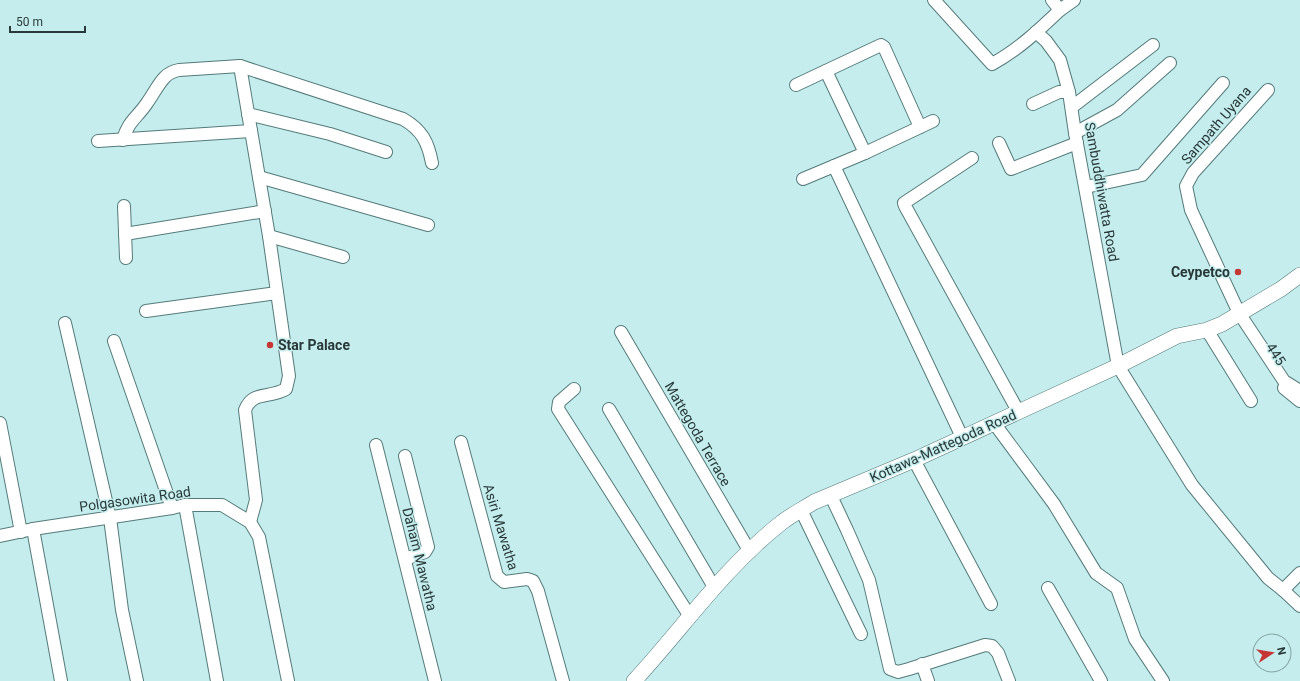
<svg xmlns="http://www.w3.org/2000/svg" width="1300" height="681" viewBox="0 0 1300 681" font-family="Roboto,sans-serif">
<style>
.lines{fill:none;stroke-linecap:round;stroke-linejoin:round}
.minor-casing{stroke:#557a7a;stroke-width:14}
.major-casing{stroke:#557a7a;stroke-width:16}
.minor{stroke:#fff;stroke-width:12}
.major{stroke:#fff;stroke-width:15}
.poi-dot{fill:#c53635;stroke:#c5eded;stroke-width:1.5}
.labels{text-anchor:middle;stroke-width:3;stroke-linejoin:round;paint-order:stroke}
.street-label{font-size:14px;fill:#293939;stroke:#c5eded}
.poi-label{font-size:14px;font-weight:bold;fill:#293939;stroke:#c5eded;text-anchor:end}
</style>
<rect width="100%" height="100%" fill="#c5eded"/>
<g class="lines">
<g class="minor-casing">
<g id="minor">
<path d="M934,0l58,64c26,-14 47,-34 68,-54l-8,-10"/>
<path d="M1060,10l14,-10"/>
<path d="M1036,32l10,9 14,19 9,32 6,41 43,233 74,119 76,93 15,12 17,-17"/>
<path d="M240,66l29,170 20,140 -3,13c-17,10 -33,1 -41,21l11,90 -6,22"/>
<path d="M826,71l39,82"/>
<path d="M796,85l85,-40 3,2 36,80"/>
<path d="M1268,90l-75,83 -7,13 5,24 48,103 45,68 16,10"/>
<path d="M1033,104l26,-12h10"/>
<path d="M1072,107l81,-62"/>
<path d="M248,114l82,20 56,18"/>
<path d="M1075,133l42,-23 53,-47"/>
<path d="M123,140c5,-19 14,-22 24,-37 6,-8 11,-19 18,-26 4,-4 9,-6 14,-7l61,-4 163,53c19,11 25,23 29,44"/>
<path d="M98,141l153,-10"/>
<path d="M999,143l12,26 66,-26"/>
<path d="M972,158l-65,43 -3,2 1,3 113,205"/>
<path d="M834,166l128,271"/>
<path d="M259,177l169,48"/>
<path d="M803,179l62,-26 68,-32"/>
<path d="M1086,187l56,-12 81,-92"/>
<path d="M124,206l2,52"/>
<path d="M125,234l140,-23"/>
<path d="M269,236l74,21"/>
<path d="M146,311l131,-18"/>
<path d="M65,323l45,195 12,92 15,71"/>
<path d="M1207,330l44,71"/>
<path d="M621,332l129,220"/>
<path d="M114,341l58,167"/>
<path d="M1284,388l16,13"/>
<path d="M574,389l-15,13 -1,7 131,206"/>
<path d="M609,409l105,178"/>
<path d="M0,423l21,109"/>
<path d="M994,423l60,81 42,69 21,15 18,51 28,42"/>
<path d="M461,442l36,134 7,6 23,-3 6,2 5,10 25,90"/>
<path d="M376,445l59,236"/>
<path d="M914,460l77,144"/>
<path d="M831,496l16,34 22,50 21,89 8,3 11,-3 76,-24 7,1 6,7 11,28"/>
<path d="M185,505l32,176"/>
<path d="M801,510l60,124"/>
<path d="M33,529l28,152"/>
<path d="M0,536l33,-7 139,-21 13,-3h37l28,17 9,15 29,144"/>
<path d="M405,559l20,-7 3,-5 -23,-91"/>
<path d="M1048,588l53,93"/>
<path d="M1283,590l17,16"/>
<path d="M922,664l6,17"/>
</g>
</g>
<g class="major-casing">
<path id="major" d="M634,681c49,-53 89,-112 147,-158 10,-8 22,-14 33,-21l100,-42 204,-94 59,-30 30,-6 15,-6 59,-35 19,-14"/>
</g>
<use href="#minor" class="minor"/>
<use href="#major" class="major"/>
</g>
<g class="poi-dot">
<circle cx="1238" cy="272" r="4"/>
<circle cx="270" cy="345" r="4"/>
</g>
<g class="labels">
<g class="street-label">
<text transform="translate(1216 125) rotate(-49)" y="5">Sampath Uyana</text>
<text transform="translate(1102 192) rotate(80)" y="5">Sambuddhiwatta Road</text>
<text transform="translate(1276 354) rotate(57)" y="5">445</text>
<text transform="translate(698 434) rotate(60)" y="5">Mattegoda Terrace</text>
<text transform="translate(943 446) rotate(-24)" y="5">Kottawa-Mattegoda Road</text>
<text transform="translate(135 499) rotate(-8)" y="5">Polgasowita Road</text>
<text transform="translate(501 527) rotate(73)" y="5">Asiri Mawatha</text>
<text transform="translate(420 559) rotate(76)" y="5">Daham Mawatha</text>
</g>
<g class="poi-label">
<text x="1230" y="277">Ceypetco</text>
<text x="278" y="350" text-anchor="start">Star Palace</text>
</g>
</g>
<g transform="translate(1272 653) rotate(78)"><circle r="19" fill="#c5eded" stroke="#87a5a5"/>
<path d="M0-3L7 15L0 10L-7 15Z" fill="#c53635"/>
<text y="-6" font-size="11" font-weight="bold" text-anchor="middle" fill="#293939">N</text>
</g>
<path d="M10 26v6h75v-6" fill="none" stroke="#293939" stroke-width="2"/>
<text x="16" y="26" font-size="12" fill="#293939" stroke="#c5eded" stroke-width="3" paint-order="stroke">50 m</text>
</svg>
